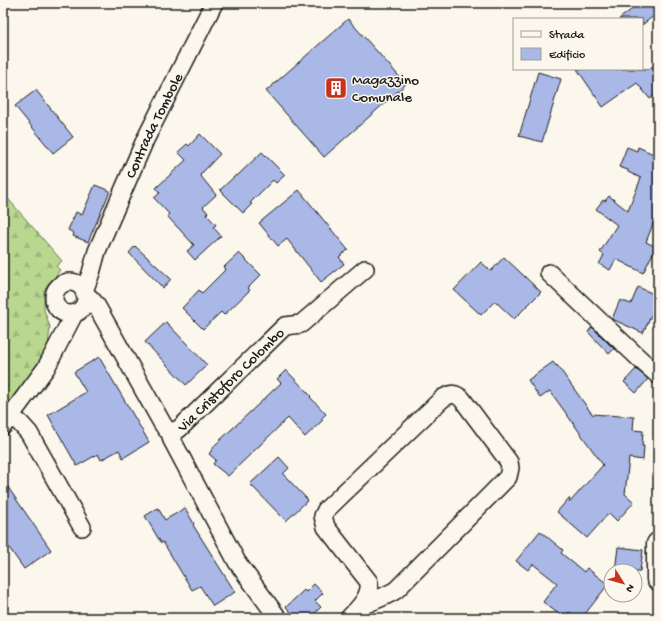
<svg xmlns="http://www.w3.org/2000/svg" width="661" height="621" viewBox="0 0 661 621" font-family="'Gochi Hand',sans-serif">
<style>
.forest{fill:url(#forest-firs);stroke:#6a7a56}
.building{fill:#aab8e8;stroke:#1c1c1c}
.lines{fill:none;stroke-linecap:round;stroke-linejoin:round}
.street-casing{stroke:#1c1c1c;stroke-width:20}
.secondary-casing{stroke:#1c1c1c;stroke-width:25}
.street{stroke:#fbf7ec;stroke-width:17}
.secondary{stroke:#fbf7ec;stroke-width:22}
.labels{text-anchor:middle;stroke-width:3;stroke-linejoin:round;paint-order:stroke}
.poi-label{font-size:15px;fill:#1c1c1c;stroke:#fbf7ec;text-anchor:start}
.street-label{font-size:15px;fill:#1c1c1c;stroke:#fbf7ec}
</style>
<defs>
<pattern id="forest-firs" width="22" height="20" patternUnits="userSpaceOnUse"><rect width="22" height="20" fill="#b9d78f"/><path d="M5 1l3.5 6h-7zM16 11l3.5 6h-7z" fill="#9eb87b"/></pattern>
</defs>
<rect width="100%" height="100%" fill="#fbf7ec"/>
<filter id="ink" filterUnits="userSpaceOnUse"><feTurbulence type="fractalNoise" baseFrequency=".025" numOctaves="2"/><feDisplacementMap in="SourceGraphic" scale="8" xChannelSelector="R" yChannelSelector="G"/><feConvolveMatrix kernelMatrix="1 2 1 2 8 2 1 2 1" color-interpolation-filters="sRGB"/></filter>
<g filter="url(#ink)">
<path class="forest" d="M3,193l59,68 -6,5 4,4 -16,21v19l6,17 -2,19 -16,29 -29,37z"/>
<g class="building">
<path d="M640,3h8l8,11 -14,11v-6h-23z"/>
<path d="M348,19l58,65 -82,73 -58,-66z"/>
<path d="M658,62v30l-8,7 -13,-16 -34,24 -26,-38h72z"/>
<path d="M538,72l23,7 -19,63 -23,-6z"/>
<path d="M36,90l37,47 -20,16 -38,-47z"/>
<path d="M200,134l20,20 -20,21 16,20 -13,12 5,6 -2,1 10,11 -3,2 8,9 -26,24 -8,-9 7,-6 -27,-29 2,-2 -15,-16 6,-5 -4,-5 30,-28 -8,-8 9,-8 2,2z"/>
<path d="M627,147l10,4 1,-4 20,9v55l-12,31 10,5 -13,26 -27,-14 -6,11 -11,-6 5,-9 -4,-3 17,-27 -21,-16 7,-9 2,1 4,-5 19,15 13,-33 -13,-6v-2l-9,-3z"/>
<path d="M262,152l23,23 -9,8 -3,-3 -23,23 2,1 -9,9 -23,-23 16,-15 1,1z"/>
<path d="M95,185l15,6 -22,51 -15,-6 1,-3 -6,-3 8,-18 6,3z"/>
<path d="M299,190l49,60 -9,7 5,7 -23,18 -34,-43 -9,7 -19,-23z"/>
<path d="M135,246l36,33 -8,9 -34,-35z"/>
<path d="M239,253l22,22 -13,13 2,2 -26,25 -3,-3 -18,17 -21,-21 17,-18 3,3 24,-24 -2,-2z"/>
<path d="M504,257l37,35 -27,27 -19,-18 -14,14 -27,-25 27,-28 10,9z"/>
<path d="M638,287l20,9v5l-15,32 -31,-14 8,-19 11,4z"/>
<path d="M166,322l41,43 -21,20 -41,-43z"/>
<path d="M592,327l22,22 -5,5 -21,-22z"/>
<path d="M99,357l50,85 -26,16 -4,-8 -18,10 -3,-6 -21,12 -29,-51 38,-23 -12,-20z"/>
<path d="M553,362l3,4 1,-1 35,49 42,3 -1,13 10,1 -1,15h2l-1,14 -14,-2 -4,36 9,8 -17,19 -8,-8 -22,25 -30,-26 12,-14 1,4 33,-37 -53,-74 -10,7 -12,-18z"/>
<path d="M636,369l12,10 -12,14 -12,-11z"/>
<path d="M286,370l25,26 -1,1 16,17 -5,5 2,1 -18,17 -17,-19 -60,58 -15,-12 3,-4 -7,-6 7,-10 65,-61 -4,-4z"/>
<path d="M279,457l10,11 -6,6 25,26 -22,21 -36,-37z"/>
<path d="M3,480l48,70 -27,19 -21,-30z"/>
<path d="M158,508l7,12 20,-12 9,16 -1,1 42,67 -22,14 -13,-20 -8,4 -29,-48 -2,1 -16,-27z"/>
<path d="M540,531l23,19 -2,3 23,19 3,-4 19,15v4l-24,31h-5l-8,-6 -5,6 -21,-16 14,-19 -24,-19 -5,6 -12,-9z"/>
<path d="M618,547l25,3 -3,21h-25z"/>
<path d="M314,584l9,9 -8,8 6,6 -11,11h-13l-11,-11 18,-17 2,2z"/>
</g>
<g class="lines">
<g class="street-casing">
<g id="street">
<path d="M549,273l94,89 15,13"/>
<circle cx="70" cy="298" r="16"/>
<path id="s1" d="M84,291l7,-18 6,-22 48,-111 69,-137"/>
<path d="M85,294l6,5 5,6 66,118 4,6 4,3 2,8 65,122 41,56"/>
<path d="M11,417l9,6 9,10 53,94"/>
<path d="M3,426l43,-58 28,-54"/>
<path id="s2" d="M170,432l9,-3 106,-103 16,-2 64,-55"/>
<path d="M349,618c10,-10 22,-22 20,-36l-43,-55 -3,-11 3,-6 117,-112c9,-4 11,-6 19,1l47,63 1,6 -2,9 -112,113c-11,7 -24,11 -36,17"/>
</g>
</g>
<g class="secondary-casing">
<path id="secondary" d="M658,544v35"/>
</g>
<use href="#street" class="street"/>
<use href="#secondary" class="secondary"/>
</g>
</g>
<defs>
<g id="building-square" transform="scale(1.15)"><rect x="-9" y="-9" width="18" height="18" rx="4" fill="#c8321e" stroke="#fbf7ec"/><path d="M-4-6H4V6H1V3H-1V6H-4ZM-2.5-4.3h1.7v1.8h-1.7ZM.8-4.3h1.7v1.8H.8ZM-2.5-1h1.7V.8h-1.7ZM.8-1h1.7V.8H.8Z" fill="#fff"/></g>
</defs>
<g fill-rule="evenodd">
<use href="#building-square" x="336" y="88"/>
</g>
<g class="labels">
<g class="poi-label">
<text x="352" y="84">Magazzino<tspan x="352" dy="17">Comunale</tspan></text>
</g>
<g class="street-label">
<text dy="5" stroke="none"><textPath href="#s1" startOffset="180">Contrada Tombole</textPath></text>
<text dy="5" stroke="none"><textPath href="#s2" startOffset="81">Via Cristoforo Colombo</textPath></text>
</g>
</g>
<rect width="661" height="621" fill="none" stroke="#fbf7ec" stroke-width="16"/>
<rect x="8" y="8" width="645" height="605" fill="none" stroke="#1c1c1c" stroke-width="1.5" filter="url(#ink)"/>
<rect x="513" y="18" width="130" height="52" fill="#fbf7ec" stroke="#a29f99"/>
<rect x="521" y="31" width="20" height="6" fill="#fbf7ec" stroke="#a29f99"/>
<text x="549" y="38" font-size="12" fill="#1c1c1c">Strada</text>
<rect x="521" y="48" width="20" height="12" fill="#aab8e8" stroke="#a29f99"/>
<text x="549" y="58" font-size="12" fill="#1c1c1c">Edificio</text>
<g transform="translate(623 583) rotate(127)"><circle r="19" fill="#fbf7ec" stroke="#a29f99"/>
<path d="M0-3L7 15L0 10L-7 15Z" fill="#c8321e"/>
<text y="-6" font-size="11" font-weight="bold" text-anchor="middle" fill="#1c1c1c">N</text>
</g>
</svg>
